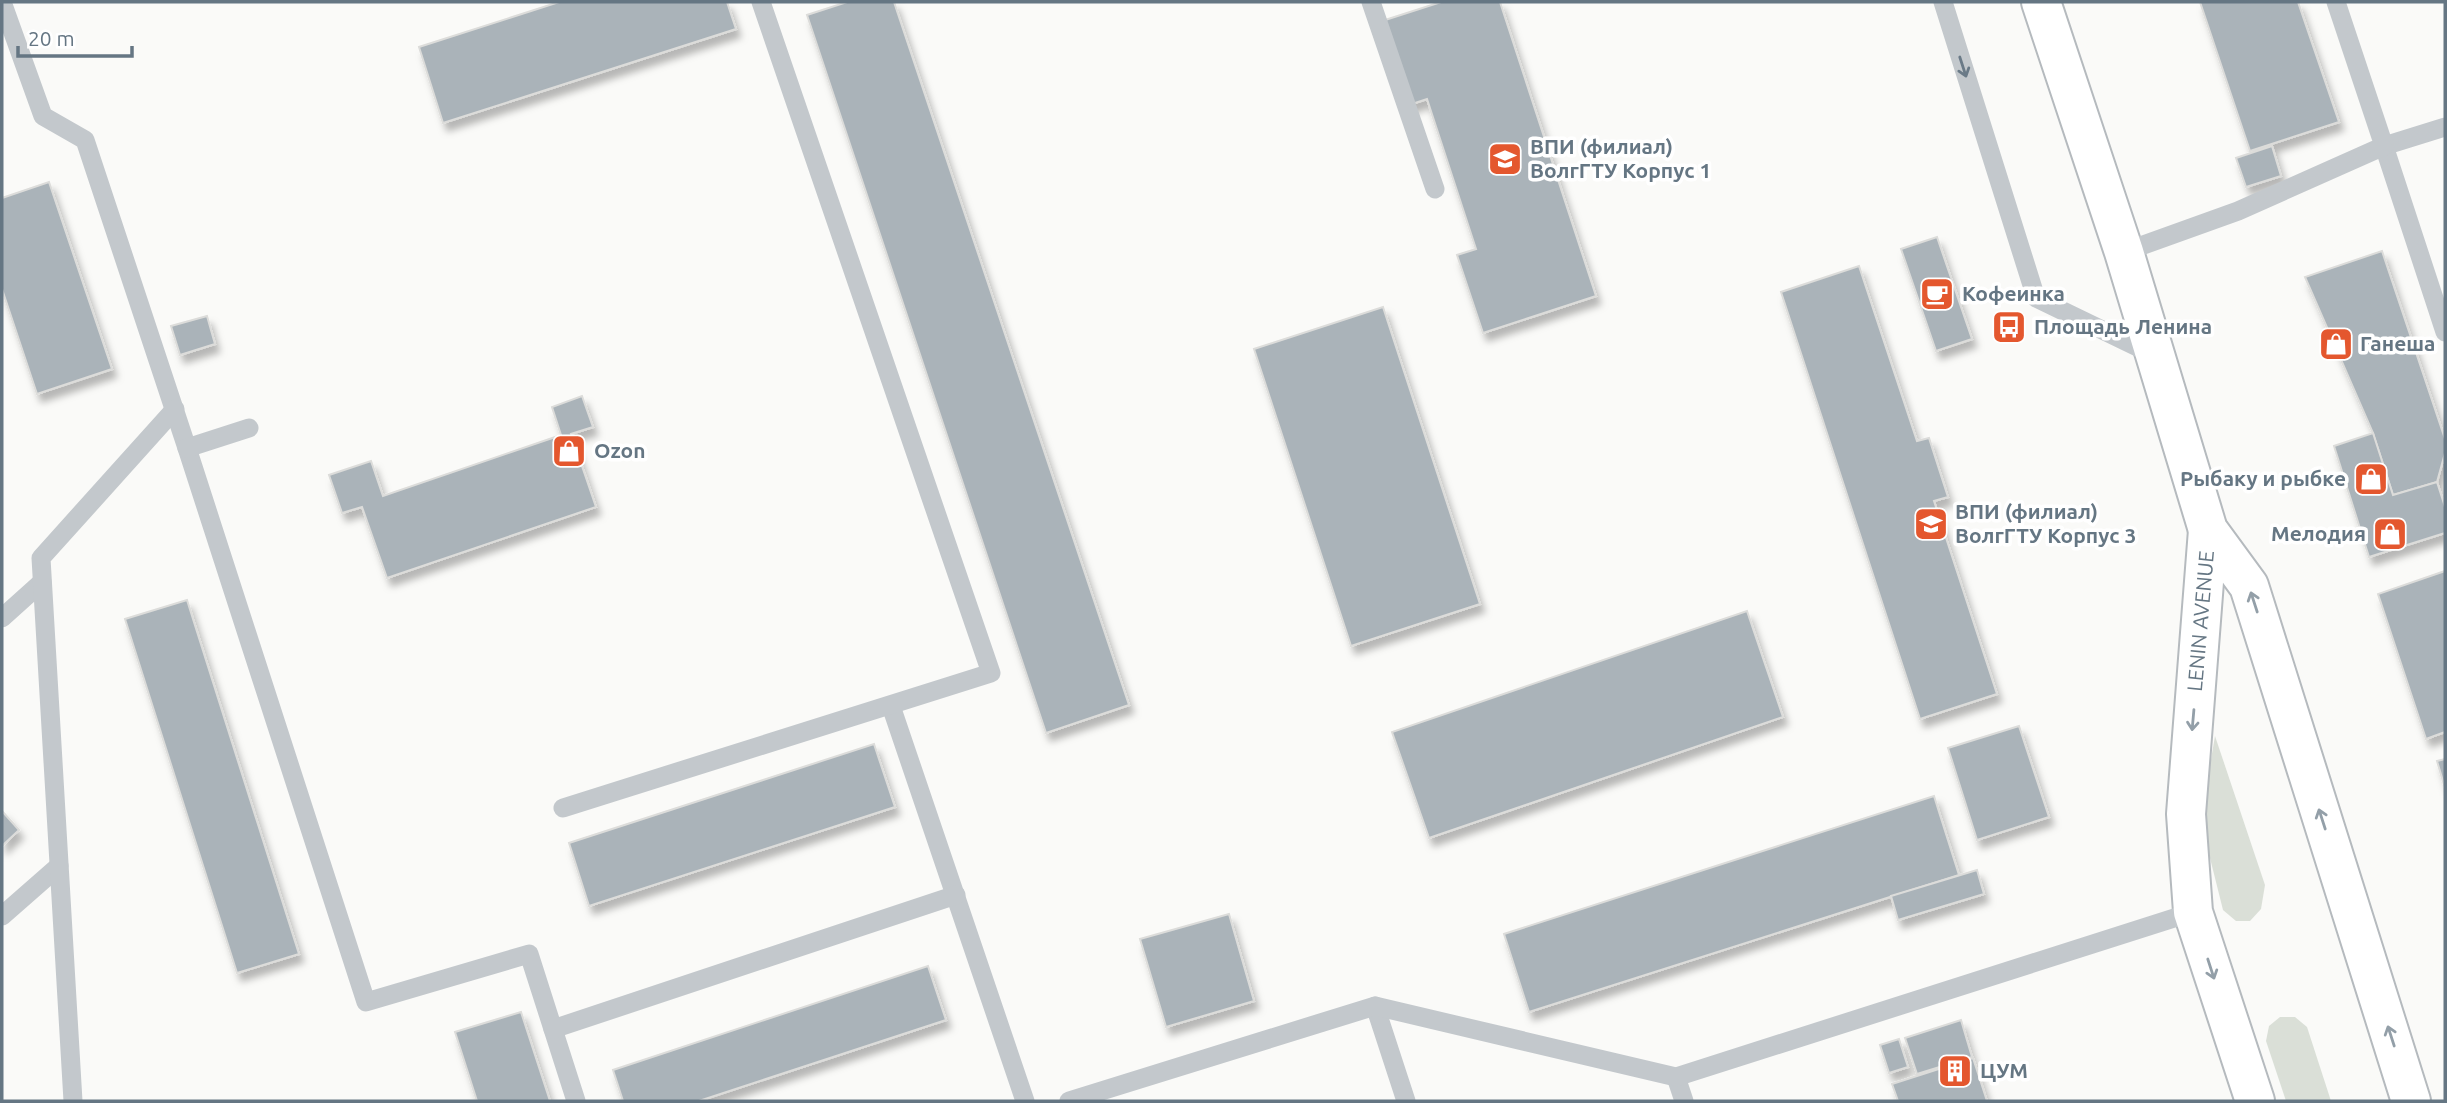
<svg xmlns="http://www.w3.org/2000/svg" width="2447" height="1103" viewBox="0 0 2447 1103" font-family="Ubuntu,sans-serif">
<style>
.green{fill:#dadfd7}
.building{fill:#aab3b9;stroke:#dcdcda;stroke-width:2;filter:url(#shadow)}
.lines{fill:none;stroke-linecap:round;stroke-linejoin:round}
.primary-casing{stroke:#b5babe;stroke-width:42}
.service{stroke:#c3c8cc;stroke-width:19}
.primary{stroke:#fff;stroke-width:38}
.oneway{stroke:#6a7a87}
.oneway2{stroke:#939fa8}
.labels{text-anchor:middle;stroke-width:7;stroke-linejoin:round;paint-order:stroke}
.poi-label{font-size:21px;font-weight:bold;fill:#657683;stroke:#fff;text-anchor:start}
.street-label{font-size:21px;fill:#657683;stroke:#fff}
</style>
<defs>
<filter id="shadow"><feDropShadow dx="4.5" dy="8" stdDeviation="3.5" flood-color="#0004"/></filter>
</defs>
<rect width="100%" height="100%" fill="#fafaf8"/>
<g class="green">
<path d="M2215,736l50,149 -4,24 -11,12h-14l-13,-11 -18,-72 -1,-38z"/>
<path d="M2280,1017h15l12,10 24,74h-45l-20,-60 3,-15z"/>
</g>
<g class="building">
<path d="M559,2h168l9,27 -293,94 -24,-76z"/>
<path d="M847,2h47l235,703 -83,28 -239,-718z"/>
<path d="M1441,2h59l96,294 -113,37 -26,-78 19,-6 -49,-150 -21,7 -27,-84z"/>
<path d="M2200,2h98l41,120 -89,29z"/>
<path d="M2272,146l9,30 -35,11 -10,-29z"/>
<path d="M49,182l63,187 -75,25 -35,-105v-91z"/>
<path d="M1937,237l35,102 -36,12 -35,-102z"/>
<path d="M2382,251l63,188v14l-8,29 -44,13 -20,-62 -68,-156z"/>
<path d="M1859,266l58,175 12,-3 19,59 -14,4 63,193 -77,25 -139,-427z"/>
<path d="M1383,307l97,297 -129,42 -97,-297z"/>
<path d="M207,316l8,28 -35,11 -9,-29z"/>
<path d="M582,396l11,31 -22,7 25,73 -209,71 -25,-71 -20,6 -13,-38 42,-14 12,35 178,-61 -9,-28z"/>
<path d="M2373,433l20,62 44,-13 8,25v26l-76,24 -35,-111z"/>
<path d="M2445,571v161l-19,7 -48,-145z"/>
<path d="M187,600l112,354 -62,19 -112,-354z"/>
<path d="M1747,611l36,106 -354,121 -37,-106z"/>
<path d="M2019,726l30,91 -72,23 -29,-92z"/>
<path d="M874,744l21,63 -306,99 -20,-63z"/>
<path d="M2445,759v29l-8,-27z"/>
<path d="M1934,796l25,79 -430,137 -25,-78z"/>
<path d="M2,811l17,19 -17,16z"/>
<path d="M1977,870l7,24 -86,26 -7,-24z"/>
<path d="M1229,914l25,87 -88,26 -26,-88z"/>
<path d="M928,966l18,54 -247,81h-76l-10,-31z"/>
<path d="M521,1012l29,89h-73l-22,-69z"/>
<path d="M1961,1020l11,37 -55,17 -12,-36z"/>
<path d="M1899,1039l9,28 -19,6 -9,-28z"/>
<path d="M1973,1058l14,43h-89l-6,-17z"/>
</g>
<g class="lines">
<g class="primary-casing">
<g id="primary">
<path d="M2041,2l83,250 84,278 41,56 162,515"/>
<path d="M2208,530l-22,284 7,98 62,189"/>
</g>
</g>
<g class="service">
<path d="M2,2l41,114 42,24 102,308 179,554 163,-48 47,147"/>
<path d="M1371,2l64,187"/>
<path d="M1943,2l93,296 120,58"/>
<path d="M2445,127l-61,19 61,186"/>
<path d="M2124,252l114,-41 146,-65 -48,-144"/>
<path d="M187,448l62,-20"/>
<path d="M2,618l40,-36"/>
<path d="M891,706l134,395"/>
<path d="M563,808l428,-135 -230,-671"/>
<path d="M2,916l57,-50"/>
<path d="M1375,1006l31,95"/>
<path d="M553,1029l403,-134"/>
<path d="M1676,1077l8,24"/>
<path d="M73,1101l-32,-543 134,-149"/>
<path d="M1069,1101l306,-95 301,71 517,-165"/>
</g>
<use href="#primary" class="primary"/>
</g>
<defs><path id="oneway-shaft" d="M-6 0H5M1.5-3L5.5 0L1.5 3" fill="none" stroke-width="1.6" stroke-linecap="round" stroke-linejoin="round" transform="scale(1.75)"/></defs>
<use class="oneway" href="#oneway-shaft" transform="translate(1963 67) rotate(72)"/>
<g class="oneway2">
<use href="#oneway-shaft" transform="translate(2254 602) rotate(-108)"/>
<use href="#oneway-shaft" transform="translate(2193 720) rotate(95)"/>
<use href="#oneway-shaft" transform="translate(2322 819) rotate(-108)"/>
<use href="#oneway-shaft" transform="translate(2211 969) rotate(72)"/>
<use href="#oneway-shaft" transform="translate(2391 1036) rotate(-108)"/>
</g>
<defs>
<g id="university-square" transform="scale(1.75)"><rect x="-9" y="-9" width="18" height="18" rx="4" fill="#e4572e" stroke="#fff"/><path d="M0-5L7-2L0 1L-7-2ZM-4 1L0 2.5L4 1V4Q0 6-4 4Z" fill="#fff"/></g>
<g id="cafe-square" transform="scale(1.75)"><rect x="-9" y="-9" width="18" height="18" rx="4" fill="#e4572e" stroke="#fff"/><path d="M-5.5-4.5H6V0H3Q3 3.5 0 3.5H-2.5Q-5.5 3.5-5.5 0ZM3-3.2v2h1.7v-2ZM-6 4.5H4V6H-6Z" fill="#fff"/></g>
<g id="bus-square" transform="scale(1.75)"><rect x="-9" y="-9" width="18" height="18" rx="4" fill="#e4572e" stroke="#fff"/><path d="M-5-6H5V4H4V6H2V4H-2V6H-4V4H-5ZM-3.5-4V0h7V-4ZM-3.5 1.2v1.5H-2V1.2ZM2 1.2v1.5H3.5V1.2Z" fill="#fff"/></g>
<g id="shop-square" transform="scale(1.75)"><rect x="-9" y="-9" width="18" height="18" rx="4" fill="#e4572e" stroke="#fff"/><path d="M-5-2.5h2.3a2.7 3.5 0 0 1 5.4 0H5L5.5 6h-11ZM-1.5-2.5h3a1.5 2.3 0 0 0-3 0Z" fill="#fff"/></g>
<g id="building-square" transform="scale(1.75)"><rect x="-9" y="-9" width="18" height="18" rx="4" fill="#e4572e" stroke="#fff"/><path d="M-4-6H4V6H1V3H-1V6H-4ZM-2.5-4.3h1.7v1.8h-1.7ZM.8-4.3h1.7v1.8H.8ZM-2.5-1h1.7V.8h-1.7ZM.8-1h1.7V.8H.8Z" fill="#fff"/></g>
</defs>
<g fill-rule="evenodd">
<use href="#university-square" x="1505" y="159"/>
<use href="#cafe-square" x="1937" y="294"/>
<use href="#bus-square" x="2009" y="327"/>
<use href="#shop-square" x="2336" y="344"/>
<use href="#shop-square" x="569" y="451"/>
<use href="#shop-square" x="2371" y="479"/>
<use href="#university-square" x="1931" y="524"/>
<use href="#shop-square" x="2390" y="534"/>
<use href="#building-square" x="1955" y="1071"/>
</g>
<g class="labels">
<g class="poi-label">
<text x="1530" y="154">ВПИ (филиал)<tspan x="1530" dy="24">ВолгГТУ Корпус 1</tspan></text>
<text x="1962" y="301">Кофеинка</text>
<text x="2034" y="334">Площадь Ленина</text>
<text x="2360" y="351">Ганеша</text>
<text x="594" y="458">Ozon</text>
<text x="2346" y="486" text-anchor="end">Рыбаку и рыбке</text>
<text x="1955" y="519">ВПИ (филиал)<tspan x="1955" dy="24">ВолгГТУ Корпус 3</tspan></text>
<text x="2366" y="541" text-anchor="end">Мелодия</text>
<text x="1980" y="1078">ЦУМ</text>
</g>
<g class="street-label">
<text transform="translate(2201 621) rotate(-85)" y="7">LENIN AVENUE</text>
</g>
</g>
<rect width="2447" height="1103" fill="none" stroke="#657683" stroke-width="7"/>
<path d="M18 46v10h114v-10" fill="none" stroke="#657683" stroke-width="3.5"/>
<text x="28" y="46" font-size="21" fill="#657683" stroke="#ffffff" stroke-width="5" paint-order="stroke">20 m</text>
</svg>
